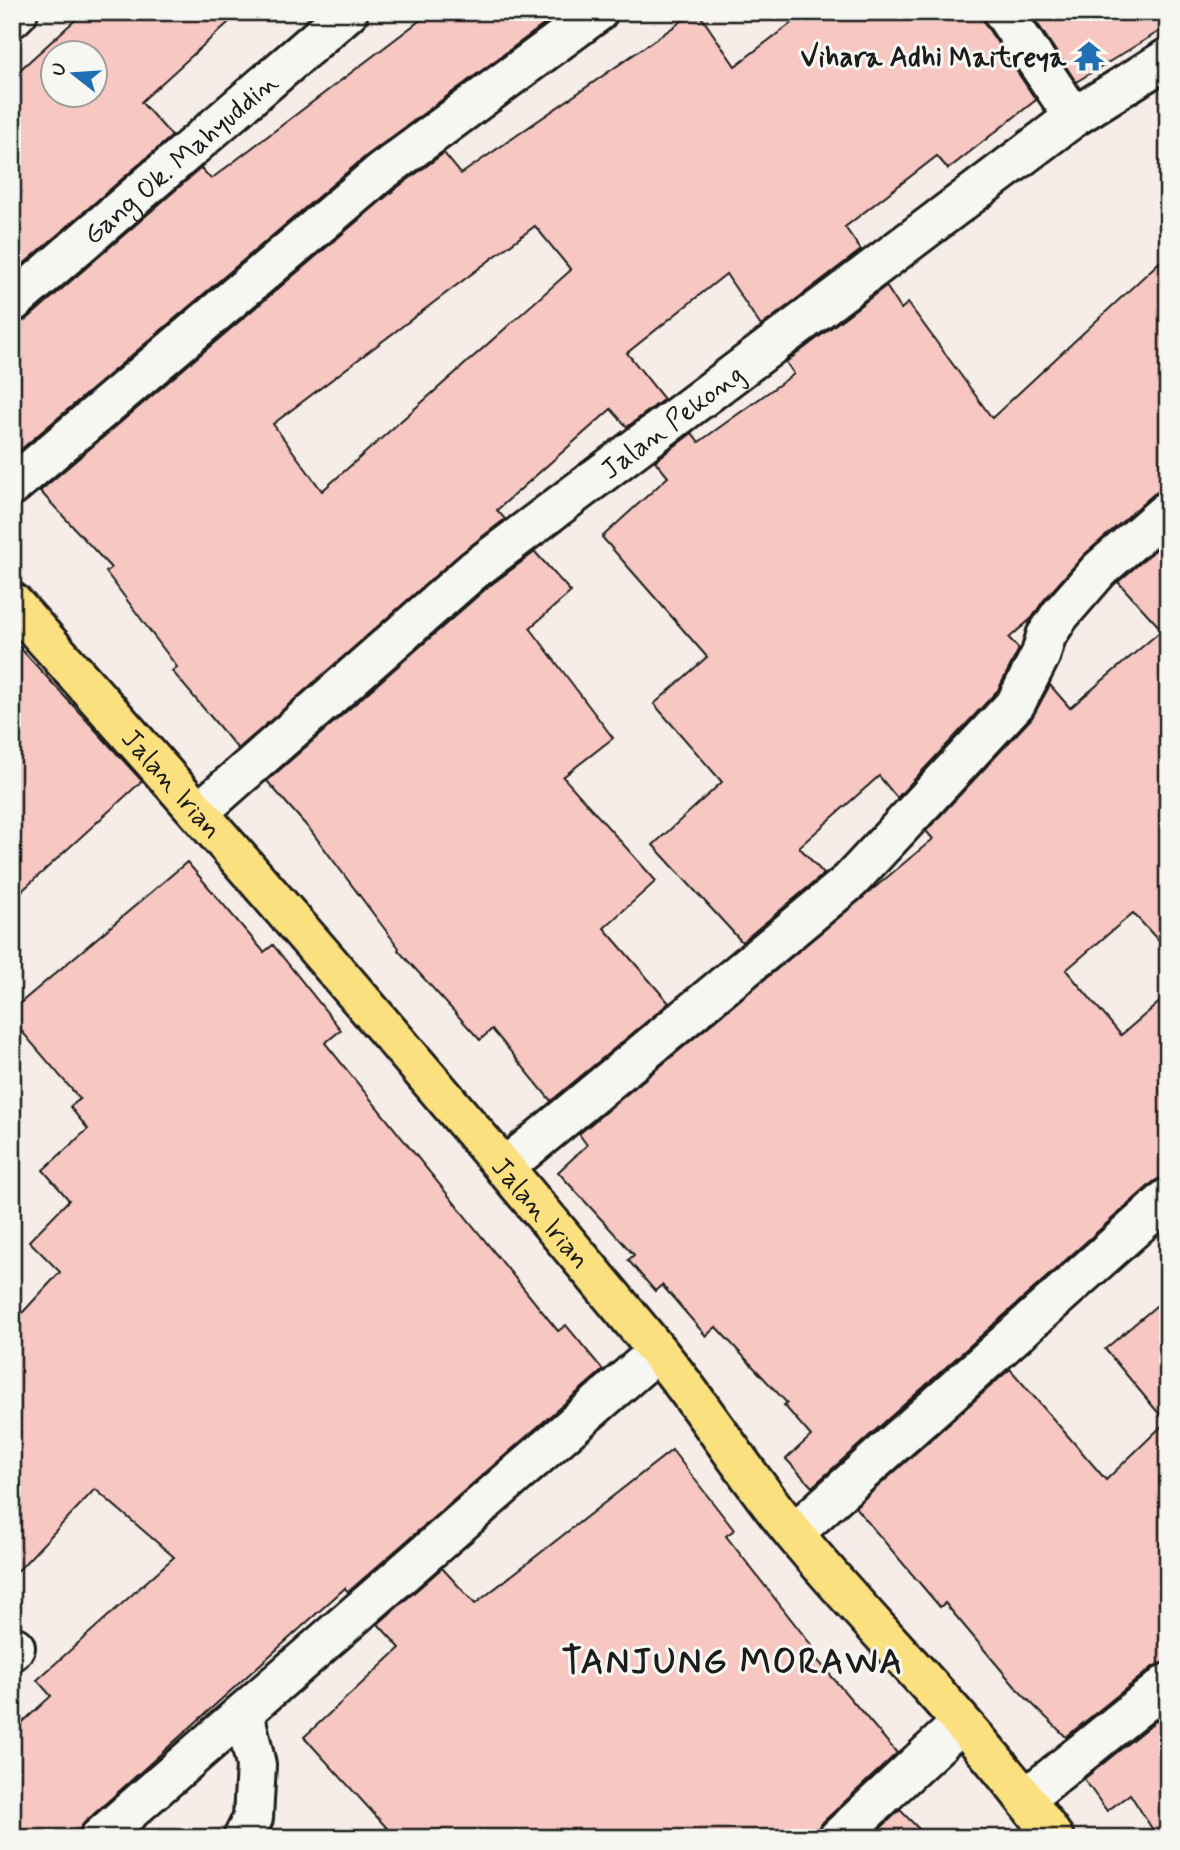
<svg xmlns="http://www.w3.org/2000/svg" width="1180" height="1850" viewBox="0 0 1180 1850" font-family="Mynerve,sans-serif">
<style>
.building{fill:#f7c7c2;stroke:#1c1c1c;stroke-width:2;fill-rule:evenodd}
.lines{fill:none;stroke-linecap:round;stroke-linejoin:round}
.minor-casing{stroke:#1c1c1c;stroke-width:44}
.major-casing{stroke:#1c1c1c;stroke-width:44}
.minor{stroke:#f6f6f2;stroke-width:38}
.major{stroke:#fbe080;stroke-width:38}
.labels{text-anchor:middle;stroke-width:6;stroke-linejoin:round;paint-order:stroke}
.poi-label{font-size:28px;font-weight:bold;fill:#1c1c1c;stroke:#f6f6f2;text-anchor:end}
.street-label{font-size:28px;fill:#1c1c1c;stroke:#f6f6f2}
.district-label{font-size:35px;font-weight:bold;letter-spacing:2px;fill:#1c1c1c;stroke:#f6f6f2}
</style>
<rect width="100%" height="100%" fill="#f6ede8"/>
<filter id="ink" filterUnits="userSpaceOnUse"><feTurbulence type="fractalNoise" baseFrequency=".0143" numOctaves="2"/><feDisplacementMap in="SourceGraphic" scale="14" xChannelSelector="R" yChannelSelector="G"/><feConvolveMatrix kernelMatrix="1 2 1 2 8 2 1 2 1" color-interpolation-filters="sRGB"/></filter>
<g filter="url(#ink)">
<g class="building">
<path d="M84,12h156l-99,90 31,34 -160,138v-197zM52,52h42v42h-42z"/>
<path d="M431,12h130l-195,144 -354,301v-133l14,-4 175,-152 10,11z"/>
<path d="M695,12h3l37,54 71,-54h175l4,12 51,76 -88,69 -11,-13 -92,71 16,23 -100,76 -35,-52 -99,79 37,46 -37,28 -16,-18 -114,101 8,9 -45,35 -222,195 -66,-78 5,-4 -71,-95 5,-4 -71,-77 354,-301 50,-37 17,21zM535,226l36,44 -249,221 -49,-67z"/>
<path d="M1030,12h138v14l-92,56z"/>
<path d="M1168,254v235l-14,5 -69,60 -42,47 -11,17 -23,20 10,11 -21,41 -101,108 -18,-22 -80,71 25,27 -82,68 -89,-97 69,-63 -68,-78 53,-47 -105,-120 66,-60 -13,-16 37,-28 7,9 95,-68 -8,-12 100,-76 15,23 7,-6 84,115z"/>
<path d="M1168,539v412l-35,-38 -67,57 55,65 47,-40v178l-15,9 -341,305 -26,-28 25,-23 -27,-31 3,-2 -71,-76 -10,9 -44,-51 -7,6 -27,-31 6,-5 -76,-83 29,-27 -8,-11 354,-295 -7,-8 106,-113 18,-33 20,23 92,-78 -44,-48z"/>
<path d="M535,552l36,40 -41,36 83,110 -50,39 93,104 -52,47 65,75 -118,98 -59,-72 -12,11 -82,-90 1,-2 -88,-117 -44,-50 221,-194z"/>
<path d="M12,639l130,142 -130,119z"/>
<path d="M187,862l77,90 9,-7 68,85 -16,13 233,288 8,-6 37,45 -255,222 -3,-4 -260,234 -6,8 -1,8h-66v-106l39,-36 -14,-16 137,-123 -79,-68 -83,88v-253l48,-52 -31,-31 40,-41 -26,-30 45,-41 -18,-22 10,-8 -68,-79v-10z"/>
<path d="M1168,1296v366l-14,4 -88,71 -48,-47 -73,-87 -5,4 -85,-100 155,-138 96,111 60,-58 -61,-73z"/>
<path d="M672,1450l62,80 -8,6 86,110 -4,3 89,104 -74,69 -6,9v7h-421l-92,-101 96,-89 -22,-24 64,-56 33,36z"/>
<path d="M1168,1711v127h-10l-28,-44 -23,17 -23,-32z"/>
<path d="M900,1810l28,28h-58z"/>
</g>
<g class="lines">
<g class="minor-casing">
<g id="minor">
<path d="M1003,12l71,105"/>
<path d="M12,18l6,-6"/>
<path id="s1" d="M12,303l336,-291"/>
<path d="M12,486l368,-313 218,-161"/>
<path id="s2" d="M199,812l275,-242 600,-453 94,-59"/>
<path d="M504,1168l346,-287 166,-178 25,-49 5,-18 14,-21 39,-45 69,-60"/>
<path d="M794,1533l374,-335"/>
<path d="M12,1651l3,-4"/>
<path d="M1026,1798l142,-115"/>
<path d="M99,1838l558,-486"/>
<path d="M243,1838l10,-20 3,-53 -12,-53"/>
<path d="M838,1838l123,-115"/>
</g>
</g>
<g class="major-casing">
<g id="major">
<path id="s3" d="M12,602c218,244 433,492 642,745 50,60 91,128 141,188 85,102 182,194 259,303"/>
</g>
</g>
<use href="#minor" class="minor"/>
<use href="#major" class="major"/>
</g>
</g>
<defs>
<g id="temple-bare" transform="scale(2.415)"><path d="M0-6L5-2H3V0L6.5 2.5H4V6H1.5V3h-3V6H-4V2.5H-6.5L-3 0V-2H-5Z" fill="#1f6fb2" stroke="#f6f6f2" stroke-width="2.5" paint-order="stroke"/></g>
</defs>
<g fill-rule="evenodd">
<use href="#temple-bare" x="1089" y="56"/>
</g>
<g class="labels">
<g class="poi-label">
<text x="1066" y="66">Vihara Adhi Maitreya</text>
</g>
<g class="street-label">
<text dy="10" stroke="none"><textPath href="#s1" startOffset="222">Gang Ok. Mahyuddin</textPath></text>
<text dy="10" stroke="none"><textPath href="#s2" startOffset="614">Jalan Pekong</textPath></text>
<text dy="10" stroke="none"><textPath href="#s3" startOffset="242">Jalan Irian</textPath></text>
<text dy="10" stroke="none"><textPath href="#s3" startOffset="808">Jalan Irian</textPath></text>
</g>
<g class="district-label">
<text x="733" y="1673">TANJUNG MORAWA</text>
</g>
</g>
<rect width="1180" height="1850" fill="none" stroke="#f6f6f2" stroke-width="42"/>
<rect x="21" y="21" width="1138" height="1808" fill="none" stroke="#1c1c1c" stroke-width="2.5" filter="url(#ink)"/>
<g transform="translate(74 74) rotate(287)"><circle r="33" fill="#f6f6f2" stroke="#9f9f9c" stroke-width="2"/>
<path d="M0-5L12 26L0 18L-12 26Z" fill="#1f6fb2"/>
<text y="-10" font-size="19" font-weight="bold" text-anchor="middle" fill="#1c1c1c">U</text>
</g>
</svg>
